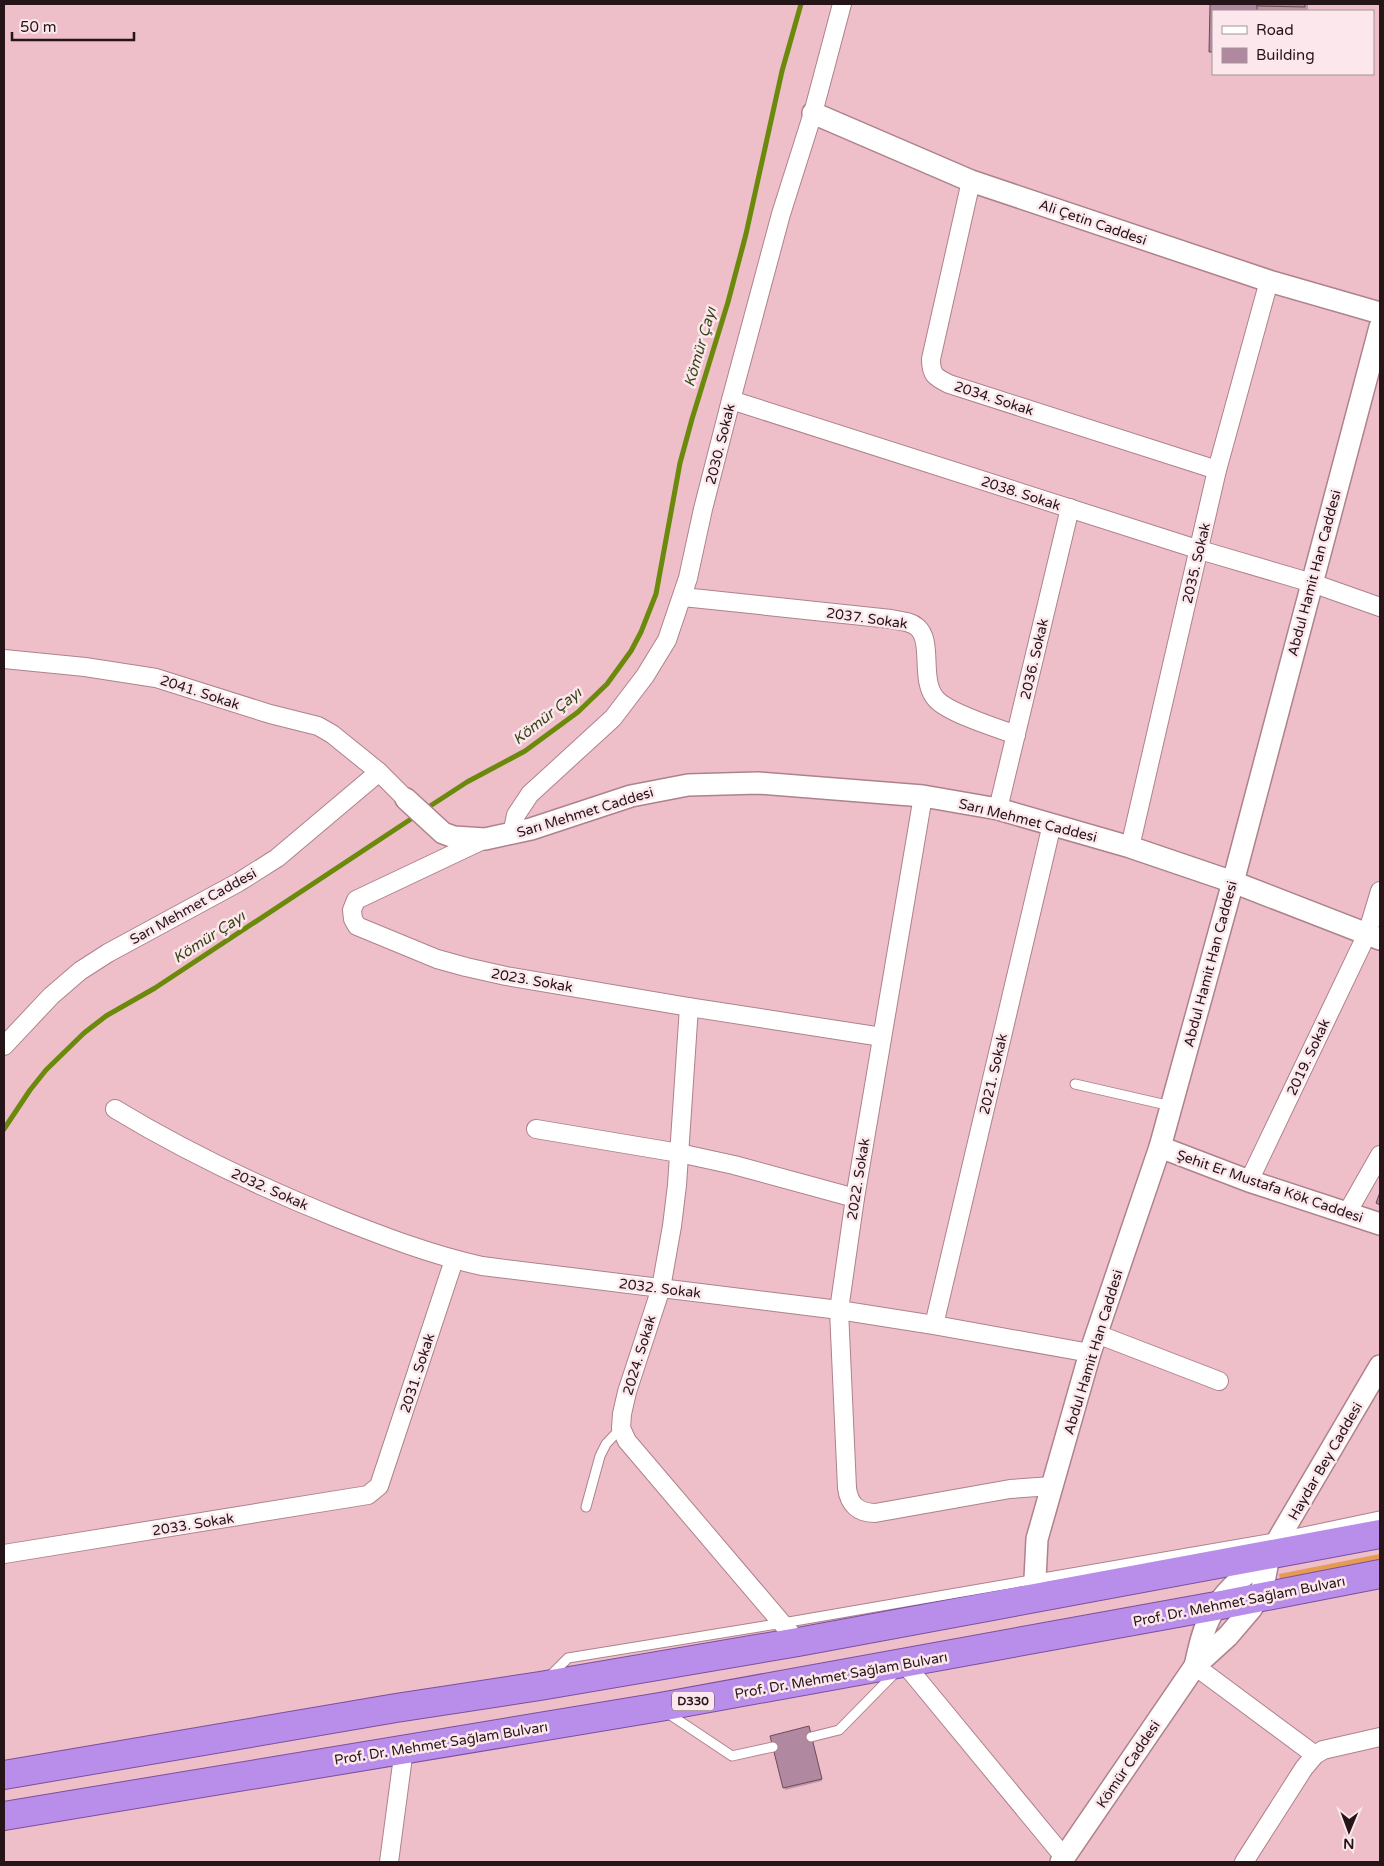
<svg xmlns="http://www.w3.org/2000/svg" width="1384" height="1866" viewBox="0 0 1384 1866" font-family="'Varela Round',sans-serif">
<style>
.green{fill:#e59b52}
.shadow{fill:#0003}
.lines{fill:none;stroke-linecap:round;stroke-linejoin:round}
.stream{stroke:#6b890b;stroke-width:5}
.building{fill:#b0889f;stroke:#6d4a5e}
.service-casing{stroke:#ae828c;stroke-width:11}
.minor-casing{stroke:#ae828c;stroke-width:20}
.tertiary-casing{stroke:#ae828c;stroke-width:24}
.trunk-casing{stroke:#7a509d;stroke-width:30}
.service{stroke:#fff;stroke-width:9}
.minor{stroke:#fff;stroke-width:18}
.tertiary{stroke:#fff;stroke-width:21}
.trunk{stroke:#b88eea;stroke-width:28}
.labels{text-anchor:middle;stroke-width:5;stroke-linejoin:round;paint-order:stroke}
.shield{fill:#fce8ec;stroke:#665458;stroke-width:1}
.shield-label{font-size:12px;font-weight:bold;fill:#251418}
.street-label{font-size:14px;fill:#251418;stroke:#fce8ec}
.water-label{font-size:15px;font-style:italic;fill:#354316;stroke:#fce8ec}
</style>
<rect width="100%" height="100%" fill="#eebec9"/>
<path class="green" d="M1380,1554v7l-100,20 -1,-7z"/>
<g class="shadow">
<path d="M1212,4h96v7h-95v44l-2,-4z"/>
<path d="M809,1730l13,51 -37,9 -13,-53z"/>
</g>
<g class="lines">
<g class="stream">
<path d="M424,810l43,-28 58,-31 53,-39 29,-28 24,-33 10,-19 15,-38 24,-131 12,-44 36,-117 18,-68 36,-163 19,-67"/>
<path d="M4,1129l26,-39 16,-20 38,-37 22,-17 49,-28 262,-173"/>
</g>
</g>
<g class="building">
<path d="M1210,4h47v7h-44v41h-4z"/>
<path d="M1257,4h48v3l-48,-1z"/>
<path d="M1380,1192v13l-4,-2z"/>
<path d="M809,1726l13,53 -39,9 -13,-52z"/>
</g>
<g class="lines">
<g class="service-casing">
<g id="service">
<path d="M1075,1084l96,22"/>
<path d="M586,1507l14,-51 6,-12 15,-16"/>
<path d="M548,1678l20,-20 215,-35 497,-86 100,-21"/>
<path d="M666,1712l66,44 41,-9"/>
<path d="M811,1737l28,-7 57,-58"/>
</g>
</g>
<g class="minor-casing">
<g id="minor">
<path d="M971,181l-40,178c0,16 4,18 18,25l268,86"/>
<path d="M731,400l469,150 112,33 68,24"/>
<path d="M683,597l208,22c8,2 19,2 26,8 17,14 2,53 19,72 12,14 61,29 80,36"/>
<path d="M4,659l81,8 71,11 114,36 48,12 14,8 47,38"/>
<path d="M923,796l-68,402 -16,112 95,15 156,28"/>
<path d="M998,809l72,-301"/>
<path d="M512,834l4,-19 14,-21 83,-76 32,-42 22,-36 21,-62 15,-69 28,-109 50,-186 32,-101 29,-109"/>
<path d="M485,839l-129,61 -4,10 1,9 4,7 80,33 29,8 40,9 183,31 193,30"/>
<path d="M1130,847l87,-377 52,-189"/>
<path d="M689,1007l-12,178 -5,41 -11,62 -34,104 -5,22 -1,14 6,13 171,201"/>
<path d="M4,1046l47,-50 29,-25 28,-18 131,-71 38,-24 102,-86 27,27"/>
<path d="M115,1109c71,43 145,78 222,109 48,19 95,37 145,48l357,44 8,178c2,16 11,25 28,25l135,-24 42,-3"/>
<path d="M536,1129l143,24 55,12 121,33"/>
<path d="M1249,1181l118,-247 13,-43"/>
<path d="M1347,1213l33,-58"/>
<path d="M934,1325l118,-501"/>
<path d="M1097,1334l122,47"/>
<path d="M4,1554l364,-59 11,-9 75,-226"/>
<path d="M904,1663l160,194"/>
<path d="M1195,1666l120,89"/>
<path d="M389,1862l15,-113"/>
<path d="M1244,1862l60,-94 11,-13 8,-5 57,-13"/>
</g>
</g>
<g class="tertiary-casing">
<g id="tertiary">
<path d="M813,113l158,68 298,100 111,32"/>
<path d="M406,799l37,34 11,4 31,2 46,-10 100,-33 57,-11 70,-2 165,13 75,13 132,38 103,35 147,57"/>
<path d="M1160,1147l89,34 131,43"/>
<path d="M1038,1598l-3,-19 2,-40 53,-186 70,-206 73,-265 147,-555"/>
<path d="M1195,1666c4,-17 7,-34 15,-49 13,-26 37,-44 59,-62"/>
<path d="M1061,1862l134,-196 33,-30 23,-27 7,-11 6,-16 5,-27 111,-189"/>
</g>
</g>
<g class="trunk-casing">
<g id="trunk">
<path d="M4,1775l392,-67 144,-22 258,-44 582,-108"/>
<path d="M4,1816l656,-109 556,-101 164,-32"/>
</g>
</g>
<use href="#service" class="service"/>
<use href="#minor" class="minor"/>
<use href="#tertiary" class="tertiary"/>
<use href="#trunk" class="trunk"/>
</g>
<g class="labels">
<rect class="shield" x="672" y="1691.5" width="42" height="19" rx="4"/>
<g class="shield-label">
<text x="693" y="1705">D330</text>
</g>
<g class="street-label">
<text transform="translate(1093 222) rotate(19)" y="5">Ali Çetin Caddesi</text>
<text transform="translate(994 398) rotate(18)" y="5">2034. Sokak</text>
<text transform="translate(720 444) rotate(-76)" y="5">2030. Sokak</text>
<text transform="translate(1021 493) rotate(18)" y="5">2038. Sokak</text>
<text transform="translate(1196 563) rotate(-77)" y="5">2035. Sokak</text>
<text transform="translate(1314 573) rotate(-75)" y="5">Abdul Hamit Han Caddesi</text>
<text transform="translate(867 618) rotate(8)" y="5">2037. Sokak</text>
<text transform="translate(1034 659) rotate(-77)" y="5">2036. Sokak</text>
<text transform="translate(200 692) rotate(18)" y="5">2041. Sokak</text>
<text transform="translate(585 812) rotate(-17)" y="5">Sarı Mehmet Caddesi</text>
<text transform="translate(1028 820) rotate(14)" y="5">Sarı Mehmet Caddesi</text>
<text transform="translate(193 906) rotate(-29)" y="5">Sarı Mehmet Caddesi</text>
<text transform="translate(1210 964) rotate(-75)" y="5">Abdul Hamit Han Caddesi</text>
<text transform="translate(532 980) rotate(10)" y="5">2023. Sokak</text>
<text transform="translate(1308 1057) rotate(-65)" y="5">2019. Sokak</text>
<text transform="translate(993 1074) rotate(-77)" y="5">2021. Sokak</text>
<text transform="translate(858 1179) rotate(-81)" y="5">2022. Sokak</text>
<text transform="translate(1270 1186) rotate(19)" y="5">Şehit Er Mustafa Kök Caddesi</text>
<text transform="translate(270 1189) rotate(24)" y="5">2032. Sokak</text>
<text transform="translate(660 1288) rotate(7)" y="5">2032. Sokak</text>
<text transform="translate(1093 1352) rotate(-73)" y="5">Abdul Hamit Han Caddesi</text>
<text transform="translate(639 1355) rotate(-73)" y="5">2024. Sokak</text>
<text transform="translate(417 1373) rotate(-72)" y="5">2031. Sokak</text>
<text transform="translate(1325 1461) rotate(-60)" y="5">Haydar Bey Caddesi</text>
<text transform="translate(193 1524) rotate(-9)" y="5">2033. Sokak</text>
<text transform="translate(1239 1601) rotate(-11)" y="5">Prof. Dr. Mehmet Sağlam Bulvarı</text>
<text transform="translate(841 1675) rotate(-10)" y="5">Prof. Dr. Mehmet Sağlam Bulvarı</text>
<text transform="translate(441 1743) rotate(-9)" y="5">Prof. Dr. Mehmet Sağlam Bulvarı</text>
<text transform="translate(1128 1764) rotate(-56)" y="5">Kömür Caddesi</text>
</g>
<g class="water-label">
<text transform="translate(700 347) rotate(-74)" y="5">Kömür Çayı</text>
<text transform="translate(547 716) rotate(-38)" y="5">Kömür Çayı</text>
<text transform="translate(209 937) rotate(-33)" y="5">Kömür Çayı</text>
</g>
</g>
<rect width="1384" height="1866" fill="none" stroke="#251418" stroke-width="10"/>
<rect x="1212" y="10" width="162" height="65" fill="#fce8ec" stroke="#a69397"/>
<rect x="1222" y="26" width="25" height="8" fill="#ffffff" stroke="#a69397"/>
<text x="1256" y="35" font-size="15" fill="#251418">Road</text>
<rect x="1222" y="48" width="25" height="15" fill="#b0889f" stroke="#a69397"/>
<text x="1256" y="60" font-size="15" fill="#251418">Building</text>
<g transform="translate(1349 1831) rotate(181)" stroke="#fce8ec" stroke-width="4" paint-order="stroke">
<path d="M0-4L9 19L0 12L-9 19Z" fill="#251418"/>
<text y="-8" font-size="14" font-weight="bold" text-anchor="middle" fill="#251418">N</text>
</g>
<path d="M12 32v8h122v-8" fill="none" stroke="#251418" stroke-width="2.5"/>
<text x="20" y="32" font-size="15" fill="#251418" stroke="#fce8ec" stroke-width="4" paint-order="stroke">50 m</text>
</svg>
